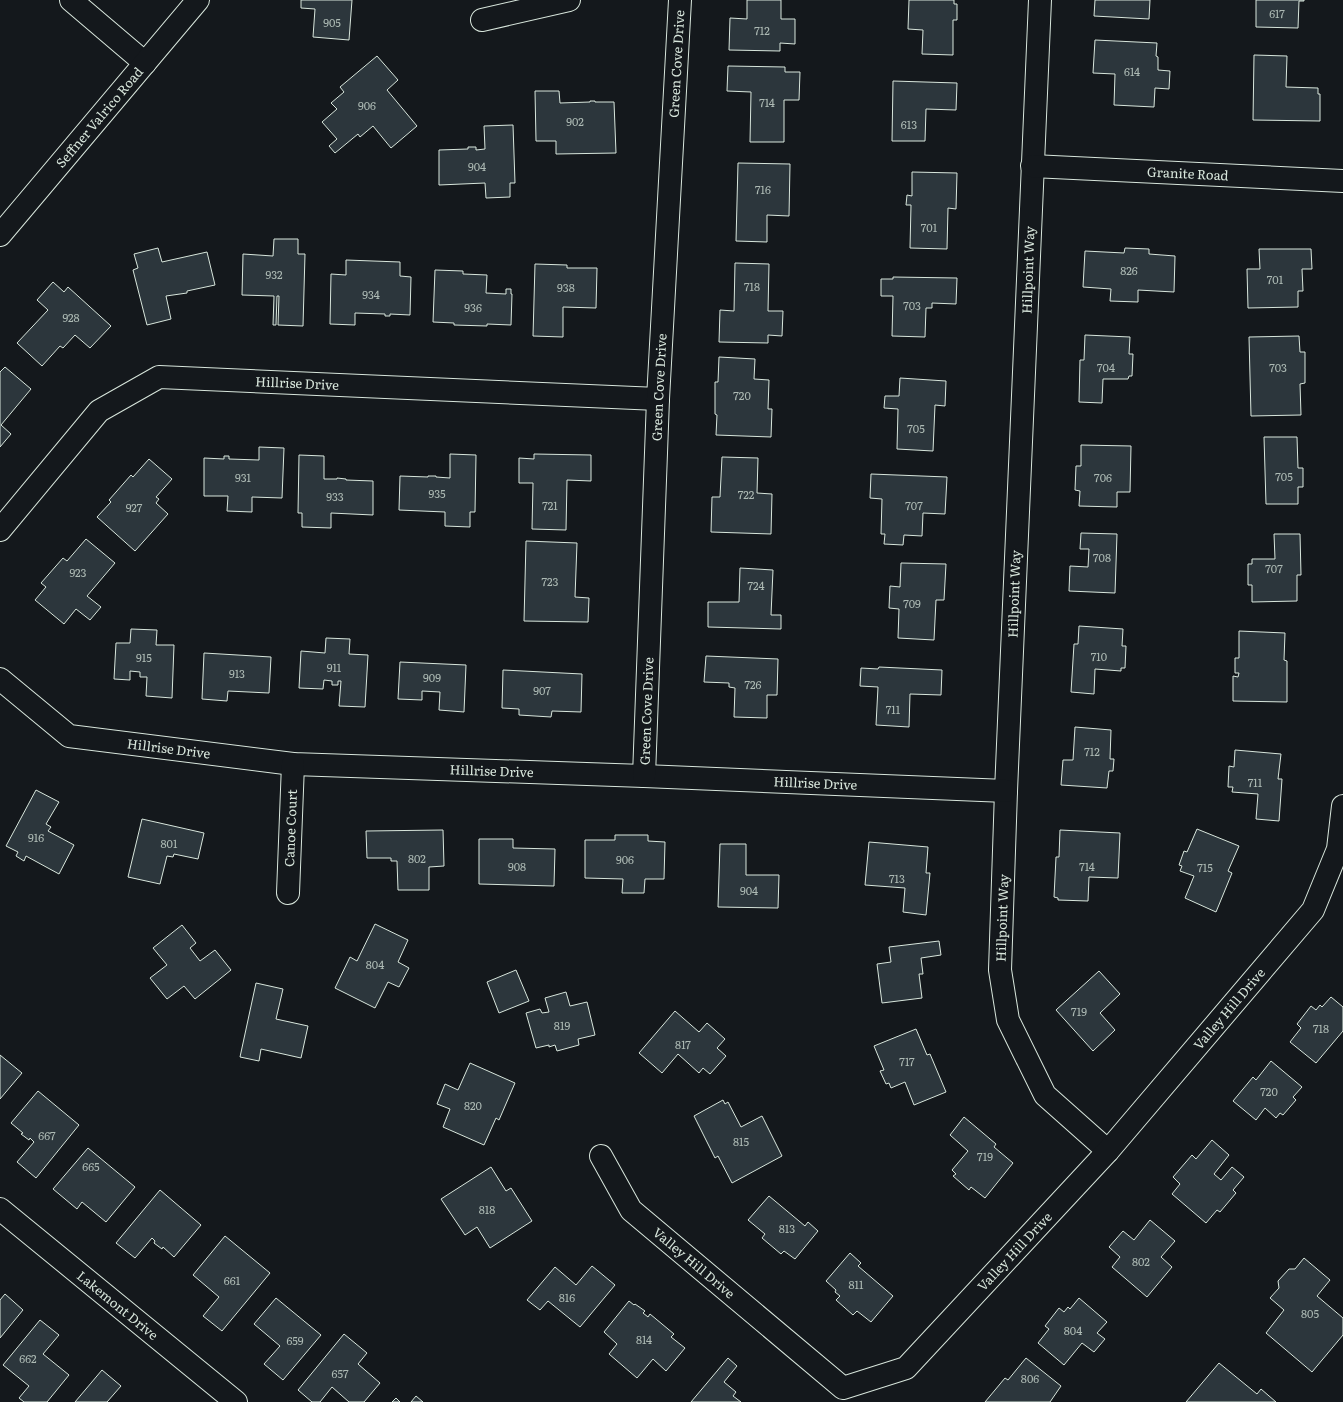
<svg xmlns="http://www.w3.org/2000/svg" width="1343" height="1402" viewBox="0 0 1343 1402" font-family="Literata,serif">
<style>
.building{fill:#2c363c;stroke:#d8e6dc}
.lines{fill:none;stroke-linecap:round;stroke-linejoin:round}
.street-casing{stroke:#d8e6dc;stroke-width:24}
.secondary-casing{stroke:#d8e6dc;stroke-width:24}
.street{stroke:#14181c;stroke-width:22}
.secondary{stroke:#14181c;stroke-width:22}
.labels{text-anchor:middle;stroke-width:3;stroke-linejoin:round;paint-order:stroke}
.number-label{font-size:11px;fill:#adbab4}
.street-label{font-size:13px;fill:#d8e6dc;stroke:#14181c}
</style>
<rect width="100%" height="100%" fill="#14181c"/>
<g class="building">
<path d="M301,0h51l-3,40 -36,-3 2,-28 -14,-1z"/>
<path d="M747,0h34v19h14v25l-15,-1v8l-51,-1 1,-32 17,1z"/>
<path d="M909,0h45v4h3v16h-4v35l-31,-1 1,-24 -15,-1z"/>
<path d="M1095,0h55l-1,19 -55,-3z"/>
<path d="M1256,0h48v1h-5l-1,27 -42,-1z"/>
<path d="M1095,40l62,3 -1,13 2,1v13l12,1 -1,18 -14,-1 -1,19 -40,-2 1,-31 -22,-1z"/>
<path d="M1254,55l33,1 -1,31 32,1v6h2v27l-67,-1z"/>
<path d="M377,56l21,24 -11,10 30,36 -26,22 -18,-22 -13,11 -2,-3 -23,19 -6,-7 8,-7 -15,-17 15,-13 -6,-6 13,-11 -4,-5z"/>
<path d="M728,66l57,1v5h15l-1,28h-15v42h-34l1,-50 -24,-1z"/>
<path d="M893,81l64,2 -1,27 -30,-1 -1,32h-33z"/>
<path d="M535,91h24l1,12 30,-1v-1h5v1h19l2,51 -60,1v-13h-20z"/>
<path d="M513,125l2,58h-5v14l-24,1 -1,-15 -46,2v-35l29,-1v-2h8v3l9,-1 -1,-23z"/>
<path d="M738,163l52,1 -1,52 -22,-1v27l-31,-1z"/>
<path d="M912,172l45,1 -1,36 -8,-1 -1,41 -37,-1 1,-43h-5l1,-10 5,1z"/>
<path d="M274,239h24v15h7l-2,72 -25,-1 1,-29h-2l-1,29h-3l1,-29 -32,-1 1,-41 30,2z"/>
<path d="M158,248l4,14 45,-10 8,33 -28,6v2l-21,3 5,23 -24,6 -14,-55 5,-2 -4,-14z"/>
<path d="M1125,248l24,1v5l26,2 -1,36 -36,-2v12l-28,-1 1,-12 -28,-2 2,-36 39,2z"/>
<path d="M1259,249h52l1,20h-10l1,22h-5v16l-50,1 -1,-39h13z"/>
<path d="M346,260l54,2v14l11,1 -1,38 -20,-1v2h-5v-2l-30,-1v12l-25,-1 1,-50 15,1z"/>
<path d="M735,263l34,1 -1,47h15l-1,25 -14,-1v8l-49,-1 1,-32 14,1z"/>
<path d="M535,264l32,1v3h30l-1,40 -33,-1v30l-30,-1z"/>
<path d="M435,270l28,1v3l24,1 -1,18 20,1v-5h5v5h1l-1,31 -24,-1v2l-33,-1v-2l-21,-1z"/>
<path d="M893,277l64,1 -1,26 -24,-1v5h-6l-1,29 -33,-1 1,-40h-12v-17h12z"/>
<path d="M53,282l11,10 4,-5 43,39 -21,22 -15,-13 -12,13 -3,-2 -18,20 -25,-23 31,-33 -11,-10z"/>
<path d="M1085,335l45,2 -1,17h4l-1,22h-3l-1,3h-25l-1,24 -23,-1 1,-42h4z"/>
<path d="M1299,336l1,16h5v31l-5,1 1,31 -50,1 -2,-79z"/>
<path d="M719,357l36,2 -1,20 15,1 -1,29h4l-1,28 -55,-2 1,-20 -2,-1v-32h3z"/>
<path d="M5,367l26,22 -30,36 10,9 -11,13v-75z"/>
<path d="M900,378l46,3 -1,25 -10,-1 -2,46 -36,-2 1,-40 -14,-1 1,-12h14z"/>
<path d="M1264,437h33l1,31h5v19h-5v17h-32z"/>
<path d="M1081,445l50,1 -1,46h-13v15l-38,-1 1,-15 -5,-1 1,-24h5z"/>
<path d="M259,447l25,1 -2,50 -30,-1v15l-25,-1 1,-15h-24v-38l20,1v-3h5v3l30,1z"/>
<path d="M450,454l26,1 -1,57h-5v15l-25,-1v-14l-46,-2 1,-34 28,1v-1h8v1l14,1z"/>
<path d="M534,454l57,1v26l-24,-1 -1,50 -34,-1 1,-46h-14v-25l15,1z"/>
<path d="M299,455l25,1v23h13v-1l9,1v1l27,1v34l-42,-2v15l-29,-1v-14h-4z"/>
<path d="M722,457l36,1 -1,35 15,1 -1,40 -60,-2 1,-35h8z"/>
<path d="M149,459l23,20 -16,18 3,2 -3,4 12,11 -33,37 -38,-34 14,-15 -2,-2 22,-25 2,2z"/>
<path d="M871,474l76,3 -2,37 -22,-1 -1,23 -18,-1 -1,10 -19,-1 1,-10h-4l1,-35 -12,-1z"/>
<path d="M1081,533l36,1 -2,59 -46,-2 1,-25 18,1 1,-18h-9z"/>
<path d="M1274,534h26l1,41h-4v26l-45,1v-17h-4v-21h4v-5h23z"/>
<path d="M86,539l29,24 -28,33 14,11 -11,13 -14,-11 -12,15 -29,-24 11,-13 -5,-4 22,-25 4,3z"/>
<path d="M526,541l51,2 -2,54 14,1 -1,24 -64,-1z"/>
<path d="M901,563l45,1 -2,36h-8l-2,40 -36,-2 1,-29 -10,-1 1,-22 10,1z"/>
<path d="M740,568l33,2 -2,45h10v14l-73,-2v-25h31z"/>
<path d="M1079,626l44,3 -1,17h4l-1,22h-4v3l-26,-2 -1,25 -23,-2 3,-48h4z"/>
<path d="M131,629l26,1 -1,15h18l-2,53 -26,-2 1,-19h-7v-5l-10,-1v9l-16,-1 2,-36h14z"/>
<path d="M1239,631l46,2 -1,27 3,1v41l-54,-1v-25l5,1 1,-4h-4v-15h4z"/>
<path d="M326,638l24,1 -1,15 19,1 -3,52 -26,-1 2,-25h-3v4h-6v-4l-8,-1 -1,9 -24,-1 2,-37 24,2z"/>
<path d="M204,653l67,4 -2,36 -41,-2 -1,10 -25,-2z"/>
<path d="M706,656l72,3 -1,36h-10v23l-33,-1 1,-29 -6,-1v-4l-25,-1z"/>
<path d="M400,662l66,3 -2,47 -25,-2 1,-18 -18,-1v9l-24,-1z"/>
<path d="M879,667l63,3 -1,25 -31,-1 -1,33 -33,-2 2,-38 -18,-1 1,-18 17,1z"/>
<path d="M503,670l79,4 -1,38 -29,-1 -1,6 -32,-2v-6l-17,-1z"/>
<path d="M1075,727l36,3 -1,29h4l-1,12h-4l-2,17 -46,-3 2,-25h10z"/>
<path d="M1235,750l46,4 -3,25h4l-3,42 -23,-2 2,-25 -26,-2 1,-5h-5l1,-21 5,1z"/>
<path d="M36,790l23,12 -13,22 5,3 -3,4 26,14 -15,29 -33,-18 -2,5 -8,-5 2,-4 -12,-6z"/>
<path d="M142,819l62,14 -6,26 -24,-5 -1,3 -6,-1 -7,28 -32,-7z"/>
<path d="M1197,829l42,17 -11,25 4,2 -16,39 -31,-14 9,-22 -14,-5 2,-5 -3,-1 5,-14 3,1z"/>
<path d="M443,830l1,36 -15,1v23h-31l-1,-29h-6v-3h-24l-1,-27z"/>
<path d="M1060,830l60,3 -2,45 -29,-1 -1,24 -30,-1v-2l-4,-1 2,-40h3z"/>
<path d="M615,835h33v6l17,1 -1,37h-19l-1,14h-22l1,-14 -38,-1v-38h30z"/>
<path d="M479,839h34v9l42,1 -1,37 -75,-2z"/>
<path d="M869,842l59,5 -2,26h4l-4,42 -23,-3 2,-24 -40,-3z"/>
<path d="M720,844h26v31h33l-1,33 -60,-1z"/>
<path d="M375,924l33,16 -10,22 11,6 -10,19 -11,-5 -13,26 -40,-20 15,-31 7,4z"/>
<path d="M182,925l14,18 -6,5 10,13 15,-11 16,20 -36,29 -11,-13 -17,13 -17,-21 17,-13 -14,-17z"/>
<path d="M939,941l2,14 -20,3 2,16h-4l3,24 -40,5 -5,-39 14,-2 -2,-15z"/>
<path d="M516,970l13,31 -30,12 -12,-31z"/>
<path d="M1099,971l21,23 -20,19 15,17 -22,21 -37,-41z"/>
<path d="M256,983l27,6 -7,30 32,7 -7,32 -40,-9 -2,12 -19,-4z"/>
<path d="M566,992l4,14 17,-4 8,33 -17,4 1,6 -22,6 -2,-6 -6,2v-2l-13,3 -10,-35 14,-4 2,4 7,-1 -4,-14z"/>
<path d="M1331,997l12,10v24l-27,32 -26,-21 11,-14 -4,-4 14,-18 5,4 4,-5 2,2z"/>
<path d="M675,1011l24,21 8,-9 18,16 -8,9 9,8 -16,18 -7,-6 -4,5 -21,-19 -16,19 -23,-20z"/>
<path d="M916,1029l11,26 3,-1 16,38 -32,13 -9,-23 -14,6 -2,-5 -3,1 -6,-13 4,-1 -10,-24z"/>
<path d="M0,1055l22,18 -22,26z"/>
<path d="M1271,1061l31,26 -9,10 3,3 -13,15 -3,-2 -4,5 -11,-10 -9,12 -23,-19 20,-24 3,3z"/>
<path d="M470,1063l45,20 -16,37 -3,-2 -12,27 -41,-18 7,-18 -13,-5 8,-20 13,6z"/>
<path d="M38,1091l41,34 -43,53 -19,-16 17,-20 -4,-4 -1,2 -8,-6 2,-1 -12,-10z"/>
<path d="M723,1100l2,4 3,-2 13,25 21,-11 20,40 -50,27 -14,-27 -3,2 -21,-42z"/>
<path d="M964,1117l32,27 -2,3 19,16 -28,35 -14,-11 -2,3 -16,-14 3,-2 -4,-4 16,-19 -18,-16z"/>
<path d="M1212,1140l17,15 -15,19 7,6 11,-13 12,10 -11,13 3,3 -16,19 -3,-2 -11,13 -34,-29 8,-10 -7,-7 19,-22 4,4z"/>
<path d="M88,1148l47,39 -29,35 -24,-20 -5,7 -24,-20z"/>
<path d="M491,1167l15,24 5,-3 21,33 -42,27 -13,-21 -12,8 -24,-36z"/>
<path d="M160,1190l41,35 -27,32 -11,-10 -1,2 -8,-6 1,-2 -3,-3 -17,20 -19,-15z"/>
<path d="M769,1196l36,30 3,-4 10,9 -23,28 -11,-8 -3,3 -19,-16 3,-4 -17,-14z"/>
<path d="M1150,1220l25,21 -14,16 11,10 -25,30 -35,-30 8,-10 -11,-10 14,-16 11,9z"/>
<path d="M225,1236l45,37 -48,58 -19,-15 16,-19 -26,-22z"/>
<path d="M850,1253l11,10 -3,3 35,30 -22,26 -14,-11 -4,4 -17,-15 4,-4 -5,-4 1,-2 -10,-9z"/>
<path d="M1304,1258l26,22 -13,16 26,22v17l-31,37 -46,-39 18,-23 -14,-12 9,-10 -1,-7 11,-12h6z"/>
<path d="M592,1266l23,19 -35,42 -32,-26 -8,9 -13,-10 28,-33 21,18z"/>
<path d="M5,1294l18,16 -23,28v-38z"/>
<path d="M276,1298l45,37 -38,45 -19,-16 16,-18 -26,-22z"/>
<path d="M1079,1298l28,24 -10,11 8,6 -11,13 -12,-9 -18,22 -26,-22 11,-14 -4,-3 14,-18 5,4 4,-5 2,2z"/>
<path d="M629,1301l5,4 1,-1 10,7 -2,2 5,4 2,-3 24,20 -3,3 14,11 -19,23 -13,-12 -16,19 -28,-24 8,-10 -13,-12z"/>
<path d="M40,1320l19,15 -16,19 26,21 -22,27h-23l-5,-4 10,-12 -26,-21z"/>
<path d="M344,1334l23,19 -9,11 22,19 -16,19h-15l-17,-15 -12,15h-8l-14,-12z"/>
<path d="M728,1358l9,8 -13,16 12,10 -3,4 8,6h-50z"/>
<path d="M1026,1358l35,28 -11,16h-65l20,-24 3,2z"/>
<path d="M1219,1363l38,31 4,-5 15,13h-90z"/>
<path d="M102,1370l19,16 -14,16h-32z"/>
<path d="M416,1396l7,6h-12z"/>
<path d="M396,1398l4,4h-8z"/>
</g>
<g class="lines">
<g class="street-casing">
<g id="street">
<path d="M71,0l74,63"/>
<path d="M1040,0l-34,791 -6,179 8,50 37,75 63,56"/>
<path d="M482,20l87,-20"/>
<path id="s1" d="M1032,166l311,15"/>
<path id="s2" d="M0,530l99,-119 60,-34 499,22"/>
<path id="s3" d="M0,679l69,57 224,28 351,12 362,15"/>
<path id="s4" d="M644,776l14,-377 22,-399"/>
<path id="s5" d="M288,893l5,-129"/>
<path id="s6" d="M601,1156l30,54 212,178 63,-20 202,-217 205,-241 25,-61 5,-43"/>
<path id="s7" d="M0,1209l236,193"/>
</g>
</g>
<g class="secondary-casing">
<g id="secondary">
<path id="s8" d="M0,235l198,-235"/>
</g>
</g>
<use href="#street" class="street"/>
<use href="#secondary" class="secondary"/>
</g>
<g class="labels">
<g class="number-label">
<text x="1277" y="18">617</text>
<text x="332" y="27">905</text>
<text x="762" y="35">712</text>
<text x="1132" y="76">614</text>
<text x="767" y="107">714</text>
<text x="367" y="110">906</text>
<text x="575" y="126">902</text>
<text x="909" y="129">613</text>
<text x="477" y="171">904</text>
<text x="763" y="194">716</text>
<text x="929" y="232">701</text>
<text x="1129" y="275">826</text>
<text x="274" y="279">932</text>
<text x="1275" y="284">701</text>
<text x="752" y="291">718</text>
<text x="566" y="292">938</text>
<text x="371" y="299">934</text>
<text x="912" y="310">703</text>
<text x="473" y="312">936</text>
<text x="71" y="322">928</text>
<text x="1106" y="372">704</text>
<text x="1278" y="372">703</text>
<text x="742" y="400">720</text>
<text x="916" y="433">705</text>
<text x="1284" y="481">705</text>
<text x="243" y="482">931</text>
<text x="1103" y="482">706</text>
<text x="437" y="498">935</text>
<text x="746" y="499">722</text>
<text x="335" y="501">933</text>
<text x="550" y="510">721</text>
<text x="914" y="510">707</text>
<text x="134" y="512">927</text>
<text x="1102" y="562">708</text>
<text x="1274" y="573">707</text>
<text x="78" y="577">923</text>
<text x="550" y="586">723</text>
<text x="756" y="590">724</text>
<text x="912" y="608">709</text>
<text x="1099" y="661">710</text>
<text x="144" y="662">915</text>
<text x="334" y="672">911</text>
<text x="237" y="678">913</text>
<text x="432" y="682">909</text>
<text x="753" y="689">726</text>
<text x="542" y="695">907</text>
<text x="893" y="714">711</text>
<text x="1092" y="756">712</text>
<text x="1255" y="787">711</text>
<text x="36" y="842">916</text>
<text x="169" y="848">801</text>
<text x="417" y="863">802</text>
<text x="625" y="864">906</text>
<text x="517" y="871">908</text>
<text x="1087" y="871">714</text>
<text x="1205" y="872">715</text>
<text x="897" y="883">713</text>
<text x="749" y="895">904</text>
<text x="375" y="969">804</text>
<text x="1079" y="1016">719</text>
<text x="562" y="1030">819</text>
<text x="1321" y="1033">718</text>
<text x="683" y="1049">817</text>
<text x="907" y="1066">717</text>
<text x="1269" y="1096">720</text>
<text x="473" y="1110">820</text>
<text x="47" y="1140">667</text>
<text x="741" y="1146">815</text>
<text x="985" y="1161">719</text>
<text x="91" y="1171">665</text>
<text x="487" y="1214">818</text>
<text x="787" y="1233">813</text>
<text x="1141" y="1266">802</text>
<text x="232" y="1285">661</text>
<text x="856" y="1289">811</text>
<text x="567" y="1302">816</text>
<text x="1310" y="1318">805</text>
<text x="1073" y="1335">804</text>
<text x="644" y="1344">814</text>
<text x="295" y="1345">659</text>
<text x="28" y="1363">662</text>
<text x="340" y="1378">657</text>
<text x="1030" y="1383">806</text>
</g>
<g class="street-label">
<text dy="5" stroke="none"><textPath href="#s4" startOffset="713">Green Cove Drive</textPath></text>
<text dy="5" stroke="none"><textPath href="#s8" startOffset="154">Seffner Valrico Road</textPath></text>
<text dy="5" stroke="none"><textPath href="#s1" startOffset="156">Granite Road</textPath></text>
<text transform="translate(1028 270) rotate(-88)" y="5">Hillpoint Way</text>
<text dy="5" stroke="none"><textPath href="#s2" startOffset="362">Hillrise Drive</textPath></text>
<text dy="5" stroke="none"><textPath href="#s4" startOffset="389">Green Cove Drive</textPath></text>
<text transform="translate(1014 594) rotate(-88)" y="5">Hillpoint Way</text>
<text dy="5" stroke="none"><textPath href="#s4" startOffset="65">Green Cove Drive</textPath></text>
<text dy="5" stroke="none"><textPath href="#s3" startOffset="190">Hillrise Drive</textPath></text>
<text dy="5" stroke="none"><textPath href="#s3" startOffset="514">Hillrise Drive</textPath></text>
<text dy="5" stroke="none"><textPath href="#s3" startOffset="838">Hillrise Drive</textPath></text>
<text dy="5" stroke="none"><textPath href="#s5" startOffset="65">Canoe Court</textPath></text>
<text transform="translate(1002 918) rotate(-88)" y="5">Hillpoint Way</text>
<text dy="5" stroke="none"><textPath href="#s6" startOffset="888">Valley Hill Drive</textPath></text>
<text dy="5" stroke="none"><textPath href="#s6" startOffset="564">Valley Hill Drive</textPath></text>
<text dy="5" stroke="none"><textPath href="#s6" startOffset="144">Valley Hill Drive</textPath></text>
<text dy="5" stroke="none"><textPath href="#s7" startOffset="152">Lakemont Drive</textPath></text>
</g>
</g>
</svg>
